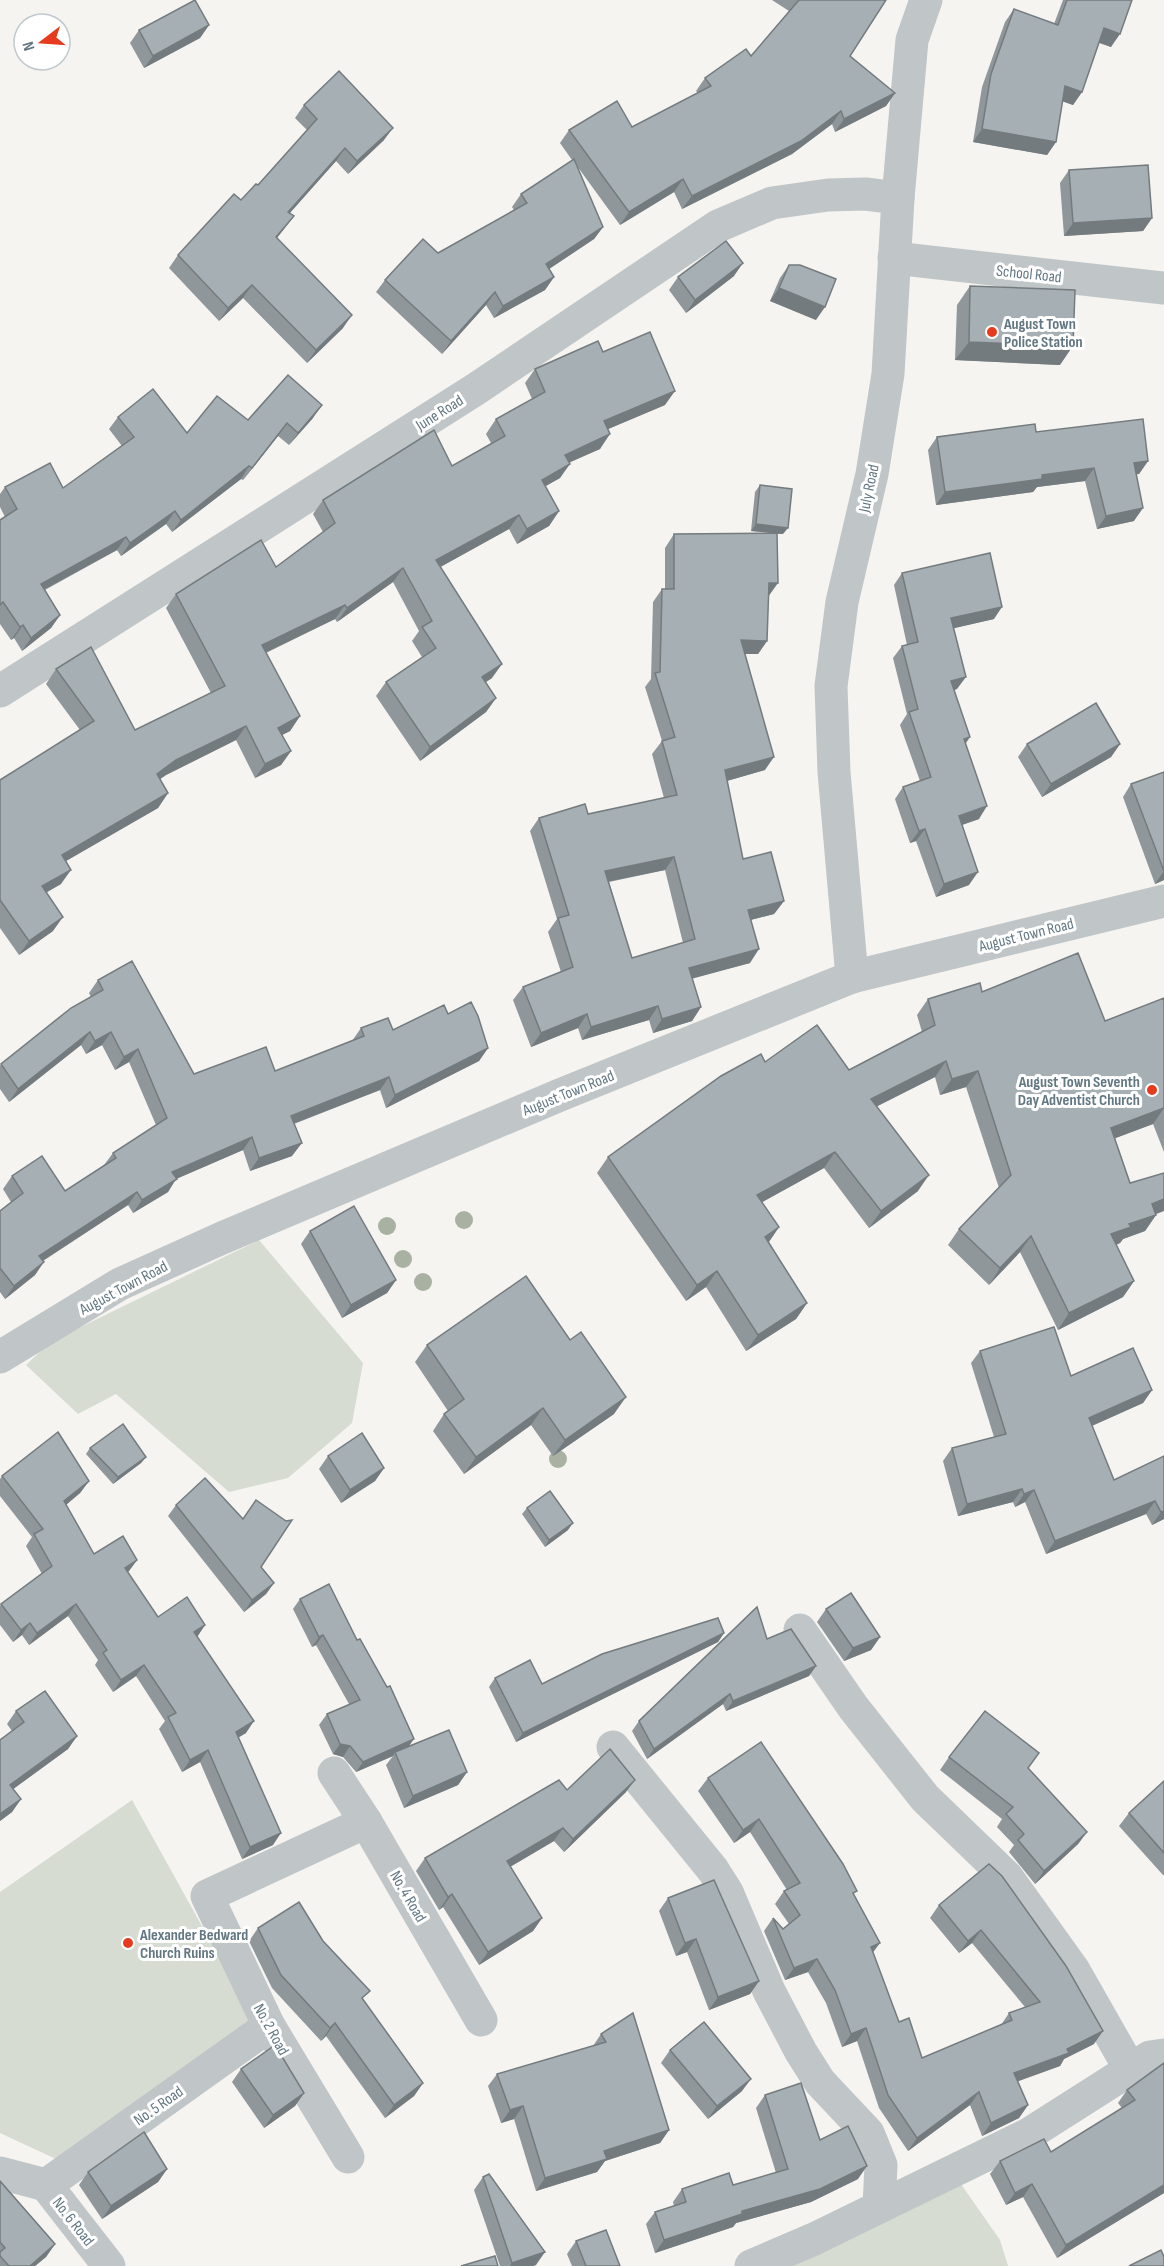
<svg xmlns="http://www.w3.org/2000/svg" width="1164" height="2266" viewBox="0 0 1164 2266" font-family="'Sofia Sans Condensed',sans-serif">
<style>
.green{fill:#d6dcd2}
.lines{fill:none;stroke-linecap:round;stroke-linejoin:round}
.minor{stroke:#c0c5c7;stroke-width:33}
.tree{fill:#a8b1a2}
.wall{fill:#8f979b;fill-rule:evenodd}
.shaded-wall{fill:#747b7e}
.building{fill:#a6b0b4;stroke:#747b7e;stroke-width:1.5;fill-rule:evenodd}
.poi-dot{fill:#e73b1f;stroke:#fff;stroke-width:2}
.labels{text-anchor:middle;stroke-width:6;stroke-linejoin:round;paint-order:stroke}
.street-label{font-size:16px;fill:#637782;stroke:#fff}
.poi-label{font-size:16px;font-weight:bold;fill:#637782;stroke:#fff;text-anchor:start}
</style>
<rect width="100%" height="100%" fill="#f5f4f1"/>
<g class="green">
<path d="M259,1240l104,123 -11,60 -64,55 -59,14 -113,-98 -38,20 -52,-49 24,-23z"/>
<path d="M132,1800l122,220 -198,139 -56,-26v-241z"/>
<path d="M954,2174l46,66 8,26h-247z"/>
</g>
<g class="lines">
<g class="minor">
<path d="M894,258l270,30"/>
<path d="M0,691l476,-302 242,-163 54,-23 56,-8 37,-1 33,4"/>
<path d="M852,977l-18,-205 -3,-86 11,-84 30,-128 16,-100 10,-176 14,-158 14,-40"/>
<path d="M0,1357l120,-73 102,-46 338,-143 292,-118 312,-76"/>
<path d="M800,1630l53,77 72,91 82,79 66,92 57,100"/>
<path d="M613,1747l100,123 14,22 42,99 32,61 19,30 48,51 13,32 -2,42"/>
<path d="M334,1773l32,49 115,198"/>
<path d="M348,2157l-79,-131 -62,-130 159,-74"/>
<path d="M0,2173l46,12 63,81"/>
<path d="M46,2185l223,-159"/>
<path d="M751,2266l63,-27 215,-105 121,-77 14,-2"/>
</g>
</g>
<g class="tree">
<circle cx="464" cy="1220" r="9"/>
<circle cx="387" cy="1226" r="9"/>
<circle cx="403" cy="1259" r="9"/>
<circle cx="423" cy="1282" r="9"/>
<circle cx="558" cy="1459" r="9"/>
</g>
<g class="wall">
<path d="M772,0h114l-36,56 45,37 -9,13 -51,26 -3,-8 -40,30 -110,55 -8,-17 -54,33 -43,-59 26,61 -9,12 -45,30 5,8 -9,13 -51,28 -8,-13 -44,49 -66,-62 9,-12 53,-27 76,-43 -2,-3 9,-13 51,-34 -12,-17 9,-13 63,-3 66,-34 -2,-2 9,-13 46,-22 38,-45z"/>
<path d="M1063,0h69l-21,47 -12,-4 -17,49 -9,13 -11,-4 -6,41 -9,13 -74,-13 9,-55 23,-65 9,-13 40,15z"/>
<path d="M209,25l-9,13 -56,30 -14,-25 9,-13z"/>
<path d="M304,105l80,35 -36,34 -12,-13 -46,52 -6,16 -7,9 66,90 -36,35 -64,-65 -24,23 -50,-53 9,-13 80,-70 49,-55 -12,-12z"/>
<path d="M1069,170l83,48 -9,13 -79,5 -4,-53z"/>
<path d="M789,265l27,55 -46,-19 10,-23z"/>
<path d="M734,276l-48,37 -17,-23 9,-13z"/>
<path d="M970,286l90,79 -105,-5 2,-55z"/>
<path d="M603,352l62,53 -57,24 -8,20 -31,13 -9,16 -15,8 14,25 -10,15 -32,18 -8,-15 -69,38 52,111 -6,4 10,16 -10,14 -66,49 -44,-65 10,-14 36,-25 -10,-16 7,-10 -26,-49 -56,40 -2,-3 -69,34 34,63 -10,15 -8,4 9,16 -10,14 -26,13 -19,-38 -70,35 -6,4 8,14 -10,15 -92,53 -5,23 -15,8 7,39 -34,24 -19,-27v-148l80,-50 -34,-46 10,-15 79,61 76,-37 -45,-85 10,-14 100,-27 47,-35 -10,-18 10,-14 129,-34 39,-23 -5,-9 10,-15 36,-20 -7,-16 10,-14z"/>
<path d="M118,417l69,16 61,-13 65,-2 -24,27 -11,-9 -35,44 -2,-1 -69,53 -6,-8 -45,32 -4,-6 -72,40 15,25 -9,13 -29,23 -8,-13 -3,2 -11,-16v-104l5,-3 -5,-10v-13l5,-7 58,1 59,-42 -13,-17z"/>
<path d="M1036,432l112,29 -9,13h-3l-2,47 -37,8 -12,-48 -48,6 -4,5 -97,13 -8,-55 9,-13z"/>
<path d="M760,485l23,49h-6l-9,63 -1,44 -9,13h-13l20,116 -38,11 16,78 41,42 -10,13 -23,6 -1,43 -58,15 9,29 -9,14 -39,12 -4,-13 -67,20 -4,-12 -47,19 -18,-47 10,-13 38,-15 -13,-40 9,-13 -27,-88 9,-13 49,-4 76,-16 -12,-44 10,-13 -17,-54 6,-8 2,-77 9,-13h3v-41l9,-14 100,-1 -23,-2 4,-39zM665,870l18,73 -51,15 -23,-76z"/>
<path d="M902,573l92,46 -40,9 3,61 -3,1 11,54 14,75 -17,6 7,60 -33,12 -20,-56 -6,2 -15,-44 8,-12 17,-6 -20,-56 7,-11 -14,-56 9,-12 5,-1 -13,-60z"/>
<path d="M1027,744h93l-9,13 -69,40 -24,-40z"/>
<path d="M1164,772v108l-9,4 -32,-87 8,-13z"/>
<path d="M98,980l96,94 81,-3 77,-30 9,-13 32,2 55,-16 40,34 -9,13 -93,47 -6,-18 -86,34 -2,32 -42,15 -7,-21 -67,29 -8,13 -35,21 -5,-8 -85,56 -8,14 -30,24 -5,-7v-81l11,-9 -8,-13 9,-13 53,15 39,-26 9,-12 43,-28 -27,-63 -14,8 -13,-25 -16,9 -5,-9 -72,57 -9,-13v-23l1,-2 90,-67 -2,-4z"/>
<path d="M982,992l123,29 59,-23v154l-11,-28 -38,14 15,45 26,32 -11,16 -22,8 -3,4 -4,2 18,36 -11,16 -65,33 -38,-78 -31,33 -41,-40 11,-16 40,-41 -33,-101 -26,8 -5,-18 -58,29 41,85 -49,37 -45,-60 -62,34 17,25 -10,15 38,61 -11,16 -50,32 -40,-64 -20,14 -89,-128 11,-16 157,-95 84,8 73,-38 -5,-17 11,-16z"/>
<path d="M310,1231l86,49 -9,13 -45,25 -41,-74z"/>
<path d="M427,1345l187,69 -61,42 -22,-31 -67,49 -31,-43 11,-17 4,-3 -33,-49z"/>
<path d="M980,1351l91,25 81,14 -9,13 -51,23 22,54 50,-24v63l-12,6 -6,-11 -100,40 -21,-52 -10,5 -2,-5 -55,14 -15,-55 9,-13 42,-11 -23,-74z"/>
<path d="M90,1448l56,9 -5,6 -28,21 -27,-30z"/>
<path d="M328,1456l56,12 -9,13 -34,22 -22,-34z"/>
<path d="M2,1476l87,5 -9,12 -14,12 28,49 43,6 -9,12 30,45 47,8 -8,12 49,96 -8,4 35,108 -31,14 -42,-97 -18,10 -23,-43 6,-8 -29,-45 -23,16 -18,-27 3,-5 -30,-44 -39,29 -7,-10 -9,7 -13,-17v-19l1,-2 41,-30 -16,-28 6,-9 -32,-41v-17z"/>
<path d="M176,1505l98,78 -8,11 -22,18 -76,-96z"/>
<path d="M527,1508l41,22 -23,17 -23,-33z"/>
<path d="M300,1599l108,148 59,25 -9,13 -54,23 -18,-43 7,-9 -37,16 -13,-15 -10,-3 -14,-29 8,-11 22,-10 -33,-59 -4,2 -19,-38z"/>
<path d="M826,1609l54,28 -9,13 -27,11 -27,-39z"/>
<path d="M724,1633l-6,9 -202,100 -27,-55 6,-9 47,6z"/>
<path d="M767,1639l49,27 -7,10 -83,35 -3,-7 -76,55 -15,-28 7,-10z"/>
<path d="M16,1711l61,25 -9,13 -55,40 8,10 -9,13 -12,9v-81l12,-9 -5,-7z"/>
<path d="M761,1742l93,154 19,57 26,69 23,36 79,-33 8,-12 16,-6 -53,-64 -13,10 -29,-35 9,-13 50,-41 105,180 -30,15 -4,7 -42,15 10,24 -9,13 -37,18 -12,-31 -62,46 -29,-43 -22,-67 -15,6 -16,-44 -18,-31 -23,8 -21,-49 9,-13 10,11 6,-5 -14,-20 9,-13 3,-1 -37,-58 -16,11 -36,-52 10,-13z"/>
<path d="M949,1757l79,11 59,64 -9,12 -43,40 -26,-32 5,-7 -17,-18 5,-8 -62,-49z"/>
<path d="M1164,1781v94h-1l-44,-49 10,-13z"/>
<path d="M567,1790l59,2 -62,60 -10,-11 -44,26 32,51 -9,13 -54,34 -36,-58 -4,3 -23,-39 9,-13z"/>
<path d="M668,1898l91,83 -9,13 -41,16 -22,-58 -11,4 -17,-45z"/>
<path d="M258,1928l65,13 40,59 60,83 -9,13 -29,22 -59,-82 -5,5 -49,-53 -23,-47z"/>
<path d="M601,2034l68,96 -9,13 -55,18 -8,11 -61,19 -22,-72 -13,4 -13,-37 9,-12 96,-28z"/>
<path d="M670,2050l72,41 -34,28 -47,-56z"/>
<path d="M1164,2063v130l-107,65 -34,-61 -17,8 -16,-31 10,-13 51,-9 71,-44 -4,-5 9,-13z"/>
<path d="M241,2069l63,24 -9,13 -31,22 -32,-46z"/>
<path d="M765,2095l55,45 38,39 -47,23 -75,21 -3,4 -78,26 -9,-29 9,-12 19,-6 -1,-4 9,-13 51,-4 43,-12 -20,-65z"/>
<path d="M167,2169l-9,13 -56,37 -23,-34 9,-13z"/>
<path d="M483,2177l53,88 -3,1h-33l-26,-76z"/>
<path d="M0,2181l55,63 -9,13 -11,9h-35z"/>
<path d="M576,2241l44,25h-48l-5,-12z"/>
</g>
<g class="shaded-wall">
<path d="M209,25l-9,13 -56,30 9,-12z"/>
<path d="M1104,28l16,6 -9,13 -16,-6z"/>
<path d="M1065,86l17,6 -9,13 -17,-6z"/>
<path d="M895,93l-9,13 -51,26 9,-13z"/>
<path d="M841,111l-9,13 -40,30 -110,55 10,-13z"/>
<path d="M393,128l-9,12 -36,34 9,-13z"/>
<path d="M982,129l74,13 -9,13 -74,-13z"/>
<path d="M345,148l-9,13 -57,64 9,-13z"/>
<path d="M683,179l-9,13 -54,33 9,-13z"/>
<path d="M294,216l-10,13 -17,21 9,-13z"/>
<path d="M1152,218l-9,13 -79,5 9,-13z"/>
<path d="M603,227l-9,12 -57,38 9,-13z"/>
<path d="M743,263l-9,13 -48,37 9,-13z"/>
<path d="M554,277l-9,13 -51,28 9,-12z"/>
<path d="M252,285l-9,13 -24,23 9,-13z"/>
<path d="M779,288l46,19 -9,13 -46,-19z"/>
<path d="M495,292l-9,13 -44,49 9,-13z"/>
<path d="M352,315l-9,13 -36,35 9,-13z"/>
<path d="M969,342l104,4 -13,19 -105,-5z"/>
<path d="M675,391l-10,14 -71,30 10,-14z"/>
<path d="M322,405l-9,13 -24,27 9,-12z"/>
<path d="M287,423l-9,13 -35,44 9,-12z"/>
<path d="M610,434l-10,15 -45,20 10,-14z"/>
<path d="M1148,461l-9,13 -14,2 9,-13z"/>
<path d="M570,464l-10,14 -28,16 10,-14z"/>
<path d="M249,466l-8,13 -69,53 9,-12z"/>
<path d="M1094,468l-9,13 -48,6 -4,5 -97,13 9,-13 97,-17z"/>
<path d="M1143,508l-9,13 -37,8 9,-13z"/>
<path d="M175,511l-9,13 -45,32 9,-13z"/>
<path d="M559,511l-10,15 -32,18 10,-15z"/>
<path d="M519,515l-10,14 -83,46 10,-15z"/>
<path d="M756,524l32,4 -5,6 -32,-3z"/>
<path d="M126,537l-9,13 -85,46 9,-12z"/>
<path d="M403,568l-10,14 -56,40 10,-14z"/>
<path d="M769,583h9l-10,14z"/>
<path d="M345,605l-10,14 -83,40 10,-14z"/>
<path d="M1002,607l-8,12 -52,12 9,-13z"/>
<path d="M60,615l-9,13 -29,23 9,-13z"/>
<path d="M23,625l-9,13 -3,2 9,-13z"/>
<path d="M741,640l26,1 -9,13h-26z"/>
<path d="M502,664l-10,14 -20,13 10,-14z"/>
<path d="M966,677l-9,12 -15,4 9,-12z"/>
<path d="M496,698l-10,14 -66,49 10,-14z"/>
<path d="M300,716l-10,15 -22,11 10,-14z"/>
<path d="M246,726l-10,14 -70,35 -19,13 10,-14 19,-14z"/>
<path d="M970,737l-8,12 2,-10z"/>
<path d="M1120,744l-9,13 -69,40 9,-13z"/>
<path d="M291,751l-10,14 -26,13 10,-14z"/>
<path d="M774,757l-9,13 -49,14 9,-14z"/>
<path d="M168,793l-10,15 -106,61 10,-14z"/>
<path d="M987,806l-8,13 -29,10 9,-13z"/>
<path d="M925,829l-9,12 -6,2 9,-12z"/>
<path d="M674,857l-9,13 -69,14 9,-13z"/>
<path d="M71,870l-10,14 -29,17 10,-15z"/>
<path d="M1164,871v9l-9,4z"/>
<path d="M978,872l-9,13 -33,12 8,-13z"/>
<path d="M784,901l-10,13 -36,9 10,-13z"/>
<path d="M63,917l-10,14 -34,24 10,-14z"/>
<path d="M759,949l-9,14 -70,19 9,-14z"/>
<path d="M658,1006l-9,14 -67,20 9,-13z"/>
<path d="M701,1007l-9,14 -39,12 9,-14z"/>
<path d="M587,1014l-9,14 -47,19 10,-14z"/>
<path d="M90,1032l-9,13 -72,57 9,-13z"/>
<path d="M111,1032l-9,13 -16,9 9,-13z"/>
<path d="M488,1048l-9,13 -93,47 9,-13z"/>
<path d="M138,1049l-9,13 -14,8 9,-13z"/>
<path d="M946,1061l-11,16 -75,38 11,-16z"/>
<path d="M978,1071l-12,16 -26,8 12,-16z"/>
<path d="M389,1077l-9,13 -98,38 9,-12z"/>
<path d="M1164,1108l-11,16 -53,20 11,-16z"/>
<path d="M252,1137l-9,13 -67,29 -8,13 -35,21 9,-13 30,-28z"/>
<path d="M302,1143l-10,13 -42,15 9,-13z"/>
<path d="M835,1152l-11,16 -78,43 11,-16z"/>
<path d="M929,1175l-11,16 -49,37 12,-17z"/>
<path d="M137,1192l-9,13 -98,64 9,-13z"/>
<path d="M1164,1199v12l-23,9 11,-16z"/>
<path d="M1156,1215l-11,16 -22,8 -3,4 -20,8 11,-17 18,-10z"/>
<path d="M779,1227l-11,16 -3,-6z"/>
<path d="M1031,1236l-11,16 -31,33 11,-17z"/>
<path d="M44,1262l-9,13 -30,24 9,-13z"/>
<path d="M717,1271l-11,16 -20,14 11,-16z"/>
<path d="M396,1280l-9,13 -45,25 9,-13z"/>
<path d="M1134,1281l-11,16 -65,33 11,-17z"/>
<path d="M807,1303l-11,16 -50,32 12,-16z"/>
<path d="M1152,1390l-9,13 -63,28 9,-13z"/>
<path d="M626,1397l-12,17 -61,42 12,-16z"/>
<path d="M543,1408l-12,17 -67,49 12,-17z"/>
<path d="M146,1457l-5,6 -28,21 5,-7z"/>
<path d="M384,1468l-9,13 -34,22 9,-13z"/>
<path d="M89,1481l-9,12 -24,20 8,-12z"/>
<path d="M1022,1489l-9,13 -55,14 9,-12z"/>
<path d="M1034,1490l-9,12 -10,5 9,-13z"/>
<path d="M1155,1501l-9,13 -100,40 9,-13z"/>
<path d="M1164,1511v8l-12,6 9,-13z"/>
<path d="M573,1523l-5,7 -23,17 4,-7z"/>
<path d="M137,1560l-8,11 -12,8 8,-11z"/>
<path d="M274,1583l-8,11 -22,18 8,-12z"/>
<path d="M76,1604l-8,12 -39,29 8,-12z"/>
<path d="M30,1623l-8,12 -9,7 8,-12z"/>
<path d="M205,1625l-8,12 -3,-5z"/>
<path d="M724,1633l-6,9 -202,100 7,-9z"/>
<path d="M323,1635l-7,10 -4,2 7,-10z"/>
<path d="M880,1637l-9,13 -27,11 9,-13z"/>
<path d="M144,1665l-8,11 -23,16 8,-12z"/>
<path d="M816,1666l-7,10 -83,35 7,-10z"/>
<path d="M730,1694l-7,10 -76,55 7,-10z"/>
<path d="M254,1721l-8,12 -18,11 8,-12z"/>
<path d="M77,1736l-9,13 -67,49 9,-13z"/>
<path d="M414,1739l-7,10 -12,3 -2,4 -37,16 7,-10z"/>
<path d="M340,1744l10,2 -7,11 -10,-3z"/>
<path d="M208,1750l-8,12 -18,10 8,-12z"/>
<path d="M467,1772l-9,13 -54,23 9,-12z"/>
<path d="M635,1780l-9,12 -62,60 9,-13z"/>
<path d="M21,1799l-9,13 -12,9v-7z"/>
<path d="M759,1819l-9,13 -16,11 9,-13z"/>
<path d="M563,1828l-9,13 -56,33 9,-13z"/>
<path d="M1087,1832l-9,12 -43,40 9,-13z"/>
<path d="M281,1833l-8,12 -31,14 8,-12z"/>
<path d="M452,1894l-9,13 -4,3 9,-13z"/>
<path d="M542,1918l-9,13 -54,34 9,-13z"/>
<path d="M981,1930l-9,13 -13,10 9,-12z"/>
<path d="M696,1939l-9,13 -11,4 9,-13z"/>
<path d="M880,1943l-9,12v-8z"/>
<path d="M817,1959l-9,13 -23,8 9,-12z"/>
<path d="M759,1981l-9,13 -41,16 9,-13z"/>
<path d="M335,2023l-9,13 -5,5 9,-13z"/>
<path d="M866,2028l-9,13 -15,6 9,-13z"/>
<path d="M1103,2031l-9,13 -30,15 -4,7 -55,20 9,-13 53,-24z"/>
<path d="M751,2079l-9,12 -34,28 9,-13z"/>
<path d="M423,2083l-9,13 -29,22 9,-13z"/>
<path d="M979,2092l-9,13 -62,46 9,-13z"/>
<path d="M304,2093l-9,13 -31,22 9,-13z"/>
<path d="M1028,2105l-9,13 -37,18 9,-13z"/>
<path d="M523,2106l-9,13 -13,4 9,-13z"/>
<path d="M669,2130l-9,13 -55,18 -8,11 -61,19 9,-13 59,-27z"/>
<path d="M867,2166l-9,13 -47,23 -75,21 -3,4 -78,26 9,-13z"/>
<path d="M167,2169l-9,13 -56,37 9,-13z"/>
<path d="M1032,2184l-9,13 -17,8 9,-12z"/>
<path d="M1164,2185v8l-107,65 9,-13z"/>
<path d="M55,2244l-9,13 -11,9h-5z"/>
<path d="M545,2252l-9,13 -3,1h-23l2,-3z"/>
</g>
<g class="building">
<path d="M195,0l14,25 -56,31 -14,-26z"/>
<path d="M799,0h87l-36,56 45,37 -51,26 -3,-8 -40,30 -109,55 -9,-17 -54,33 -60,-82 48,-29 15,26 79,-41 -6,-8 41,-29 5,7z"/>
<path d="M1067,0h65l-12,34 -16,-6 -22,64 -17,-6 -9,56 -74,-13 9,-55 23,-65 44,16z"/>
<path d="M339,71l54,57 -36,33 -12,-13 -57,64 6,4 -18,21 76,78 -36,35 -64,-65 -24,23 -50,-53 56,-61 7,6 15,-16 2,1 59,-66 -13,-14z"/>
<path d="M574,159l29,68 -57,37 8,13 -51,29 -8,-14 -44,49 -66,-61 38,-41 15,14 89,-50 -6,-9z"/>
<path d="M1148,165l4,53 -79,5 -4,-53z"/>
<path d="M726,241l17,22 -48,37 -17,-23z"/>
<path d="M789,265h11l36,14 -11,28 -46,-19z"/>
<path d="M970,286l105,4 -2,56 -104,-4z"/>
<path d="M650,332l25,59 -71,30 6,13 -45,21 5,9 -28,16 17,31 -32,18 -8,-14 -83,45 66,104 -20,13 14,21 -66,49 -44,-65 50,-34 -14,-21 10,-6 -29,-53 -56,40 -2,-3 -83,40 38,71 -22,12 13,23 -26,13 -19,-38 -70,34 -19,14 11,19 -106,62 9,15 -29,16 21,31 -34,24 -29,-41v-120l94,-59 -38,-52 35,-22 44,83 90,-44 -49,-92 85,-54 15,27 59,-44 -12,-23 111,-70 18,36 53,-30 -9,-17 49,-27 -10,-23 63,-28 5,11z"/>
<path d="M288,375l34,30 -24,28 -11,-10 -35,45 -3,-2 -68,54 -6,-9 -45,32 -4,-6 -85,47 19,31 -29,23 -8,-13 -3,2 -17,-25 -3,3v-85l17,-11 -12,-22 45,-24 13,25 71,-51 -16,-20 35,-28 34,44 30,-37 31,24z"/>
<path d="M1143,419l5,42 -14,2 9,45 -37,8 -12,-48 -52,7v4l-97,13 -8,-55 98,-13 1,8z"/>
<path d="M760,485l32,4 -4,39 -32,-4z"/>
<path d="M777,533l1,50h-9l-2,58 -26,-1 33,117 -49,13 18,89 28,-7 13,49 -36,9 11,39 -70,19 12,39 -39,12 -4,-13 -67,21 -4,-13 -46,19 -18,-46 50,-20 -15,-49 11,-3 -30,-97 46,-14 3,10 89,-19 -15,-54 13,-4 -20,-64 5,-1 2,-83h12v-55zM674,857l21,82 -63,19 -27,-87z"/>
<path d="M990,553l12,54 -51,11 15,59 -15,4 19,56 -6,2 23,67 -28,10 19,56 -34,12 -19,-55 -6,2 -16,-44 28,-10 -22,-65 9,-3 -16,-63 16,-4 -16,-69z"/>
<path d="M1096,703l24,41 -69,40 -24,-40z"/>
<path d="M1164,772v99l-33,-87z"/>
<path d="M1078,953l27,68 59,-23v110l-53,20 19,55 34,-10v26l-12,5 4,11 -27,9 2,3 -20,7 23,47 -65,32 -38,-77 -31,32 -41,-39 52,-54 -33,-104 -26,8 -6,-18 -75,38 58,76 -48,36 -46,-59 -78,43 22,32 -14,10 42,66 -49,32 -41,-64 -20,14 -89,-128 113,-81 40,-22 4,8 52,-37 32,45 86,-45 -7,-26 52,-16 2,9z"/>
<path d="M132,961l62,113 72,-27 9,24 89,-35 -3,-8 27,-10 5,12 51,-25 4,9 23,-12 7,14 10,32 -93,47 -6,-18 -98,39 11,27 -43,15 -7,-21 -80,35 5,7 -35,21 -5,-8 -98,64 5,6 -30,24 -14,-18v-57l23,-18 -11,-17 30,-20 23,35 51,-33 -3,-5 54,-35 -29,-69 -14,8 -13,-25 -16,9 -5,-9 -72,57 -17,-25 70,-56 32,-18 -5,-10z"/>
<path d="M354,1206l42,74 -45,25 -41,-74z"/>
<path d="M526,1276l44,64 11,-8 45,65 -61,43 -22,-32 -67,49 -32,-43 20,-15 -37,-54z"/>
<path d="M1054,1327l17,49 62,-28 19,42 -63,28 25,62 50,-24v55l-3,1 -6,-11 -100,40 -21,-51 -10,4 -2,-5 -55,15 -15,-56 54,-14 -26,-83z"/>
<path d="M123,1424l23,33 -28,20 -28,-29z"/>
<path d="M58,1432l31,49 -25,20 30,53 29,-18 14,24 -12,8 33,49 29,-20 18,28 -11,7 60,89 -18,11 45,101 -31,14 -42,-97 -18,10 -22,-43 8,-4 -32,-48 -23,15 -18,-27 4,-3 -31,-46 -39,29 -7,-10 -9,7 -20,-26 51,-38 -18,-32 9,-5 -41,-53z"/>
<path d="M362,1433l22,35 -34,22 -22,-34z"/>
<path d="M205,1478l38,41 13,-19 30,21 6,-1 -31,47 13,16 -22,17 -76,-95z"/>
<path d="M550,1491l23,32 -24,17 -22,-32z"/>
<path d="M329,1584l28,56 3,-1 27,48 3,-1 24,53 -51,23 -13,-16 -10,-2 -13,-30 33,-14 -37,-65 -4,2 -19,-38z"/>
<path d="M851,1593l29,44 -27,11 -27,-39z"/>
<path d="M757,1607l10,32 24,-10 25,37 -83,35 -3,-7 -76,55 -15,-28z"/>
<path d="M718,1618l6,15 -201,100 -28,-55 35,-18 12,24 60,-30z"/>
<path d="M45,1691l32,45 -67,49 11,14 -21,15v-74l24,-18 -8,-11z"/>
<path d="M985,1711l54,42 -11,15 59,64 -43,39 -26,-31 6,-6 -18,-20 7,-7 -64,-50z"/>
<path d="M449,1730l18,42 -54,24 -18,-44z"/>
<path d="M761,1742l82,122 14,27 -4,2 27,50 -9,4 28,75 10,-4 13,40 90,-38 -3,-7 31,-11 -59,-72 -13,11 -29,-36 50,-41 13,12 64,90 37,65 -36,18 2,4 -55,20 14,32 -37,18 -12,-31 -62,46 -29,-43 -22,-67 -15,6 -16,-44 -18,-31 -23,9 -21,-50 10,11 17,-14 -16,-24 16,-8 -41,-64 -16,11 -35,-52z"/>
<path d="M610,1749l25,31 -62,59 -10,-11 -56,33 35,57 -54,34 -36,-58 -4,3 -23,-39 134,-78 8,10z"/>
<path d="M1164,1781v72l-35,-40z"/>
<path d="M714,1880l45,101 -41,16 -22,-58 -11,4 -17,-45z"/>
<path d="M299,1902l24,39 47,50 -8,7 61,85 -29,22 -59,-82 -5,5 -49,-53 -23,-47z"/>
<path d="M633,2013l36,117 -65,21 3,8 -62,19 -22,-72 -13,4 -13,-36 109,-32 -5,-8z"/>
<path d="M704,2022l47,57 -34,27 -47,-56z"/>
<path d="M275,2045l29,48 -31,22 -32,-46z"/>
<path d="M1164,2063v122l-98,60 -34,-61 -17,9 -15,-32 44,-22 7,13 84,-52 -8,-10z"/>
<path d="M801,2083l19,57 28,-14 19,40 -47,23 -78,22v3l-78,26 -9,-28 31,-10 -4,-13 47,-16 4,12 55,-16 -23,-74z"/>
<path d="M144,2132l23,37 -56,37 -23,-34z"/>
<path d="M489,2174l56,78 -33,11 -29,-86z"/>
<path d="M0,2181l55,63 -25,22h-21l-9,-10v-4l5,-4 -5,-6z"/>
<path d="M606,2230l14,36h-34l-10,-25z"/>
<path d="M1161,2250l3,7v9h-35z"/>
<path d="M495,2256l3,10h-37z"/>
</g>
<g class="poi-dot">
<circle cx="992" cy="332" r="6"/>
<circle cx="1152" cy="1090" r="6"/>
<circle cx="128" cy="1943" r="6"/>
</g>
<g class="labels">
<g class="street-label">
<text transform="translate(1029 273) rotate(6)" y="6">School Road</text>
<text transform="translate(439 412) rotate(-32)" y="6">June Road</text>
<text transform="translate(868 488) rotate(-78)" y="6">July Road</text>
<text transform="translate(1026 934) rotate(-14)" y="6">August Town Road</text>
<text transform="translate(568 1092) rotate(-22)" y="6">August Town Road</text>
<text transform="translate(123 1287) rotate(-28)" y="6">August Town Road</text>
<text transform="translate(409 1896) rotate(60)" y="6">No. 4 Road</text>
<text transform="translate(272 2029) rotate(61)" y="6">No. 2 Road</text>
<text transform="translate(158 2105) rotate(-35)" y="6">No. 5 Road</text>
<text transform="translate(74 2221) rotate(52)" y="6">No. 6 Road</text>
</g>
<g class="poi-label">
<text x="1004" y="329">August Town<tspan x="1004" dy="18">Police Station</tspan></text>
<text x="1140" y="1087" text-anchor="end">August Town Seventh<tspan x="1140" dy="18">Day Adventist Church</tspan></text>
<text x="140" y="1940">Alexander Bedward<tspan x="140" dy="18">Church Ruins</tspan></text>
</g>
</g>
<g transform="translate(42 42) rotate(253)"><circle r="28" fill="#ffffff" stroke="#c1c9cd" stroke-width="1.5"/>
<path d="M0-4.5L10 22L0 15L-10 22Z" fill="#e73b1f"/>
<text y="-9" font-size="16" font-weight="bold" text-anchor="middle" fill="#637782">N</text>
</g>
</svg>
